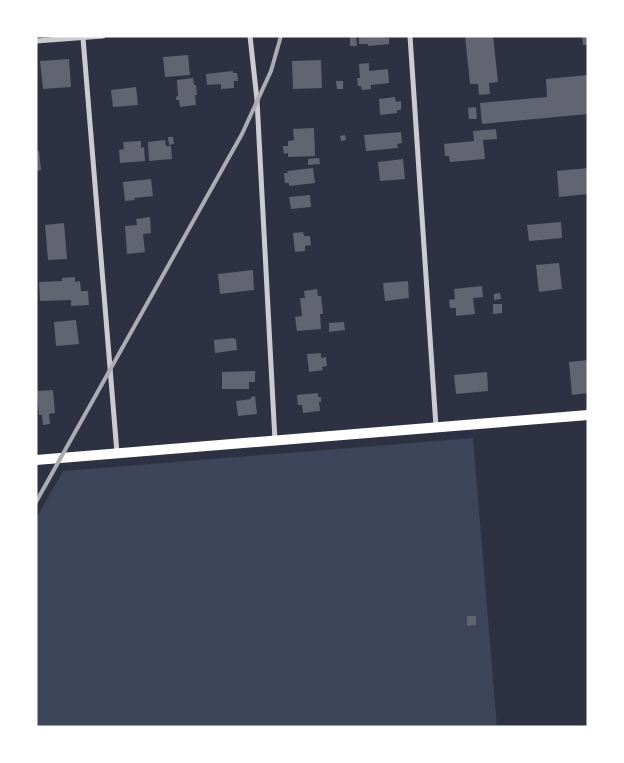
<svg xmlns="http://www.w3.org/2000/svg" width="624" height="763" viewBox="0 0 624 763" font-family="'DejaVu Sans',sans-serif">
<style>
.green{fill:#3c4559}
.building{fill:#626471}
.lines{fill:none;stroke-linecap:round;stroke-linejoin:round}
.minor{stroke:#caccd0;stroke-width:5}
.secondary{stroke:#fff;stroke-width:10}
.rail{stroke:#abadb3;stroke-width:4}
</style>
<rect width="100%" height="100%" fill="#2d3142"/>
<path class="green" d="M473,438l24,289h-461v-208l27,-48z"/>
<g class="building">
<path d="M350,36h6l1,10h-7z"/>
<path d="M385,36v2h4v6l-21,2v-2h-9v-7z"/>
<path d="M465,36h28l5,46 -9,1 1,11 -11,1 -1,-11h-8z"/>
<path d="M582,36h6v9h-5z"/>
<path d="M188,55l2,20 -25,2 -2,-20z"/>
<path d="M69,59l2,28 -28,2 -3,-28z"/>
<path d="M321,60l1,28 -29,1 -1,-28z"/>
<path d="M369,63v8l19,-2 1,14 -18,2v4l-9,1 -1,-4h-3l-1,-8h3l-1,-14z"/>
<path d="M233,71v2h4l1,8h-4v7l-13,1v-5l-14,1 -1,-11z"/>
<path d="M588,75v39l-106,10 -2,-21 67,-6 -1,-18z"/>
<path d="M193,78l1,7h2l1,10h-2l1,10 -16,2 -1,-7h-3v-3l2,-1 -1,-16z"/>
<path d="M336,81h7v8h-6z"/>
<path d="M136,87l2,18 -25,2 -2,-17z"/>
<path d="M395,97l1,5 5,-1v9h-4v3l-17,2 -1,-16z"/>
<path d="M476,107l1,12h-8l-1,-11z"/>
<path d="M314,128l1,28 -27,1v-4l-4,1 -1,-8h5v-5l6,-1 -1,-11z"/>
<path d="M496,129l1,10 -14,1 2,19 -35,3 -1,-6h-4l-1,-12 30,-3 -1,-10z"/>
<path d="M401,132l1,11 -5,1 1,4 -32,3 -2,-16z"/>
<path d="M345,135l1,5 -5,1 -1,-5z"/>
<path d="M168,137h5l1,7 -5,1z"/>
<path d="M165,140l1,6h5l1,13 -23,2 -1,-19z"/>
<path d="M141,141v7l3,-1 1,14 -25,2 -1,-13 5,-1 -1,-7z"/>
<path d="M36,151h3l2,19 -5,1z"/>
<path d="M319,158l1,6 -12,1v-6z"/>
<path d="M403,159l2,20 -25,2 -2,-19z"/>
<path d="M313,168l2,15 -26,3v-3h-4l-1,-10h4l-1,-2z"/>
<path d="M588,168v26l-29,3 -2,-26z"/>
<path d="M151,179l2,17 -19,2 1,2 -10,1 -2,-19z"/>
<path d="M310,195l1,12 -20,2 -2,-12z"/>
<path d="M150,217l1,16 -8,1 2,18 -18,2 -2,-28 12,-1 -1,-6z"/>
<path d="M561,222l1,16 -33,3 -2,-16z"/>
<path d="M64,223l3,36 -19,1 -3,-35z"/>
<path d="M303,232l1,4h6l1,9 -6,1v5l-10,1 -2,-19z"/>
<path d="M559,263l3,26 -23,3 -3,-27z"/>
<path d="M253,270l1,20 -34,4 -2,-20z"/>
<path d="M75,277v5l5,-1 1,10h7l1,14 -18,1v-6l-31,1 -1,-19 23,-1v-3z"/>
<path d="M408,281l1,17 -24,3 -2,-18z"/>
<path d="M482,286l1,11 -10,1 2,16 -19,2v-8h-6l-1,-8 6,-1 -1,-10z"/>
<path d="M317,289l1,7h3l2,18h-3l1,15 -24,2 -2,-14 7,-1 -2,-18h5l-1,-7z"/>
<path d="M500,293l1,6 -7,1v-6z"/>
<path d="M493,304h9v9l-9,1z"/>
<path d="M76,320l3,24 -23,2 -2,-24z"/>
<path d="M344,322l1,8 -16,2v-9z"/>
<path d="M232,338l4,1 1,11 -22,3 -1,-13z"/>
<path d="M321,353v5l5,-1 1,9 -5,1 1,3 -14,2 -2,-18z"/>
<path d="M588,360v33l-16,2 -3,-33z"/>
<path d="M255,371v11h-6v7h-27v-17z"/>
<path d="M487,372l1,19 -32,3 -2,-19z"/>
<path d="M53,390l2,23 -6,1 1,10 -7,1 -1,-10h-3l-2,-24z"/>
<path d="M318,393v4h3v5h-2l1,9 -17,2 -1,-8h-4l-1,-10z"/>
<path d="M255,396l2,18 -19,2 -2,-15 15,-2v-2z"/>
<path d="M467,616h9v9l-9,1z"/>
</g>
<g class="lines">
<g class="minor">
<path d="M250,36l7,64 18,341"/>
<path d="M410,36l26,391"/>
<path d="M83,38l34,415"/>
<path d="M36,41l67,-5"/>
</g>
<path class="secondary" d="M36,460l552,-45"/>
<path class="rail" d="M36,502l206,-368 29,-63 10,-35"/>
</g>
<rect width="624" height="763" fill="none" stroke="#ffffff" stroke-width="75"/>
</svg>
